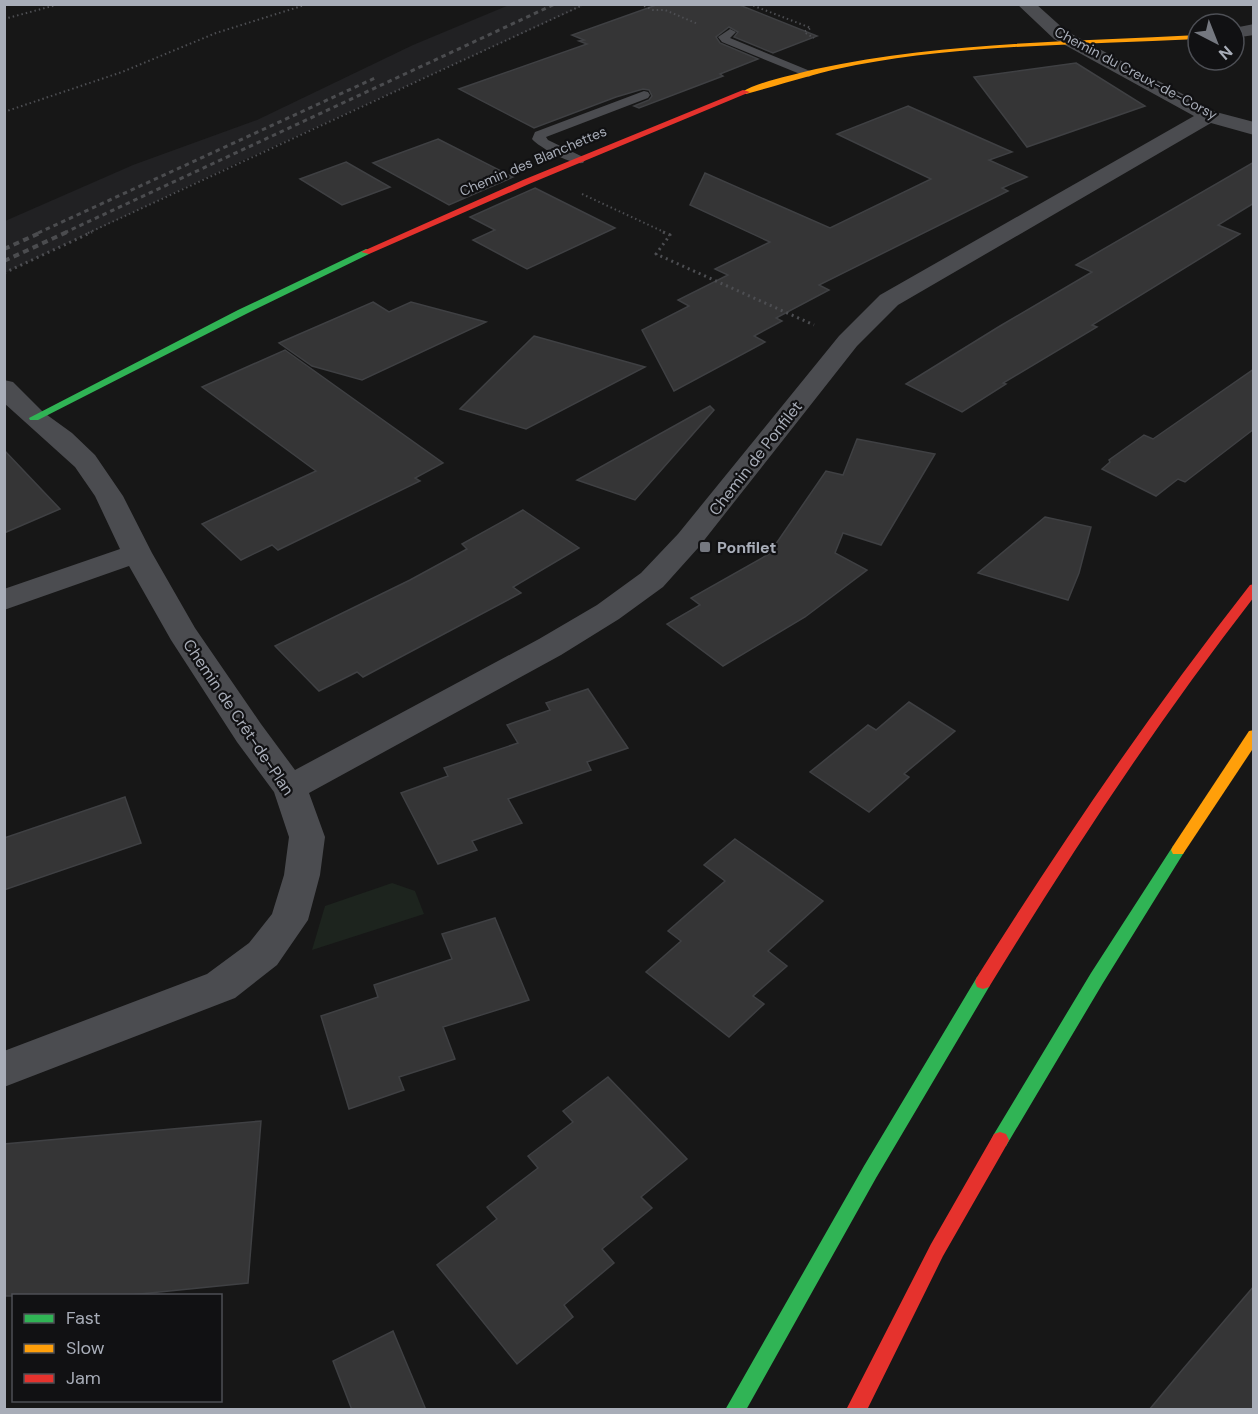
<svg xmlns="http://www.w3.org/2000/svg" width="1258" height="1414" viewBox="0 0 1258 1414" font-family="'DM Sans',sans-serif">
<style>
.built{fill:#212123}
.green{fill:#1d241e}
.building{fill:#353536;stroke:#3f4043;stroke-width:1.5}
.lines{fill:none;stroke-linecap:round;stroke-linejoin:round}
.path-far1{stroke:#4d4e52;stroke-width:2;stroke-dasharray:1.5 3;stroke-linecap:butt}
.path{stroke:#4d4e52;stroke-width:3;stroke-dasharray:2 4;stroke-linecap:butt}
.lane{fill:#4b4c50;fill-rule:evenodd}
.street{fill:#4b4c50;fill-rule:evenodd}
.fast{fill:#30b455;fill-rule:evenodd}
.slow{fill:#ff9f0a;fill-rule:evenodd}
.jam{fill:#e5322d;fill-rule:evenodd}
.rail-far1{stroke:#4b4c4f;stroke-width:3;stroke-dasharray:4.5 4;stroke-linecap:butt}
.rail{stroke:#4b4c4f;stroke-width:4;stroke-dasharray:6 4.5;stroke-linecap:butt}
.poi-dot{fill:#757880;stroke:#111113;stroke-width:2}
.labels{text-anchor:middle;stroke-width:4.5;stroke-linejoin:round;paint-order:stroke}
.far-street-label{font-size:14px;fill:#a8adb8;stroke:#111113}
.street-label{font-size:16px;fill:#a8adb8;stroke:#111113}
.poi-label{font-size:16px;font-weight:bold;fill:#a8adb8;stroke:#111113;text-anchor:start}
</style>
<rect width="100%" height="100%" fill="#171717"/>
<path class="built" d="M509,5h76l-352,160 -228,108v-52l128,-56 124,-45 156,-75z"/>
<path class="green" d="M392,883l23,8 9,23 -112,36 13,-44z"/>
<g class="building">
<path d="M659,4h78l80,32 -44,17 -39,-16 4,-5 -9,-5 -13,10 4,6 38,16 -38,15 3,2 -84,32 -5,-2 15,-6 3,-4 -3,-6 -6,-1 -27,8 -82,31 -75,-39 128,-45 -8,-3 5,-1 -12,-5z"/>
<path d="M1076,63l69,43 -118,41 -53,-70z"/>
<path d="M908,106l104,46 -23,8 38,17 -25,11 6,3 -189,94 10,5 -53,28 6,3 -28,15 11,6 -91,49 -32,-61 47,-24 -11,-6 50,-25 -13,-6 55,-27 -80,-37 15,-32 125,55 101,-49 -94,-45z"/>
<path d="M438,139l75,38 -64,28 -76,-42z"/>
<path d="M346,162l44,25 -48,18 -42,-26z"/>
<path d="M1254,162v41l-36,22 22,9 -148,91 5,2 -94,56 3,1 -44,28 -56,-28 94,-58 92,-54 -16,-7z"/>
<path d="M535,188l80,40 -88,41 -54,-29 22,-10 -25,-13z"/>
<path d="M373,302l16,10 22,-10 75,20 -124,58 -50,-14 -33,-23z"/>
<path d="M534,336l111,31 -119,62 -66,-20z"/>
<path d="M285,350l158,113 -28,15 5,3 -142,69 -6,-5 -31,15 -39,-36 114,-53 -114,-84z"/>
<path d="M1254,369v60l-69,53 -7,-3 -22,17 -54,-27 8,-7 -1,-2 35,-25 9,4z"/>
<path d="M710,406l4,4 -79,90 -58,-20z"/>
<path d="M857,439l78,15 -54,91 -38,-12 -8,20 32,17 -62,47 -82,49 -56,-42 33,-19 -9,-7 78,-44 57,-83 17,4z"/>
<path d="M4,450l56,59 -56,24z"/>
<path d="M523,510l56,38 -66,39 8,6 -158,84 -6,-5 -38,19 -44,-45 135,-66 57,-31 -5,-5z"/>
<path d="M1045,517l46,10 -12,46 -11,27 -90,-27z"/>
<path d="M588,689l40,59 -41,14 4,8 -83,29 14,24 -50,18 5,9 -39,14 -37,-71 47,-17 -4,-8 74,-25 -11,-18 43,-15 -4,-7z"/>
<path d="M909,702l46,29 -51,43 5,3 -40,35 -59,-40 58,-47 8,5z"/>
<path d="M125,797l16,46 -137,47v-52z"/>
<path d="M735,839l88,62 -55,50 19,15 -34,30 11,8 -35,33 -83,-65 35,-31 -13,-10 57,-50 -21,-16z"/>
<path d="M495,918l34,82 -86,27 12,32 -56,18 5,13 -55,19 -28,-93 57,-19 -4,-12 78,-26 -10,-25z"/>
<path d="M608,1077l79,82 -46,38 11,11 -50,41 12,14 -50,42 9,12 -56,47 -80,-99 60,-46 -10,-12 51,-39 -10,-12 45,-34 -10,-11z"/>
<path d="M261,1121l-13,162 -128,13h-116v-152z"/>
<path d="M1254,1286v124h-105l34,-41z"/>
<path d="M393,1331l33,79h-74l-19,-49z"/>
</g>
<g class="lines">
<g class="path-far1">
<path d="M640,4l13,6h12l33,14"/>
<path d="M749,4l62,24 -7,4 10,6"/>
<path d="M4,19l56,-15"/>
<path d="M4,112l118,-40 94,-39 92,-29"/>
<path d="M582,194l84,39"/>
<path d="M88,233l497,-229"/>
</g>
<g class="path">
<path d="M663,232l7,3 -14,19 158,71"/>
<path d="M4,273l88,-41"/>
</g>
<g class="lane">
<path d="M730,29l6,3 -6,6 85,35 -6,4 -4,-1 -83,-34 -4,-5z"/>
<path d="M644,91l4,1 2,3 -2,3 -102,39 2,3 35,17 2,3 -2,3c-12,2 -43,-15 -51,-24l3,-7z"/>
</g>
<g class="street">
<path d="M1017,4h19l30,27 150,81 38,10v13l-43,-12 -313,182 -41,41 -159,202 -35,39 -44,32 -58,36 -252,138 16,44 -5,38 -12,45 -31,45 -42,33 -231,89v-36l203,-77 42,-31 23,-29 12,-39 5,-38 -15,-45 -37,-50 -66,-102 -42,-74 -125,44v-21l116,-40 -25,-53 -20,-29 -71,-64v-23l9,2 30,30 29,21 23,22 28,41 29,57 43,75 66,96 34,46 244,-131 58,-34 44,-32 37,-39 161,-198 41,-41 314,-179 -140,-77z"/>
<path d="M1254,24v11l-20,3v-10z"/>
</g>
<g class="fast">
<path d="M366,249l3,1v4l-123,60 -208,106h-8l-1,-2 209,-108z"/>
<path d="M1178,844l5,2 2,4 -2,4 -80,129 -97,163 -6,2 -6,-2 -3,-6 3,-6 97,-161 82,-127z"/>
<path d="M983,975l6,2 2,5 -2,5 -113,191 -130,232h-21l139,-244 113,-189z"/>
</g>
<g class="slow">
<path d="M1198,35v4c-114,6 -229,5 -342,26 -37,7 -73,19 -110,29l-4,-2c15,-10 55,-18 74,-23 126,-27 254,-27 382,-34z"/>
<path d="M1254,730v17l-71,107h-10l-2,-4 2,-4 76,-115z"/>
</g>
<g class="jam">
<path d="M743,90l7,2 -221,92 -160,70 -8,-2 162,-72z"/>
<path d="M1254,584v13c-97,125 -183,256 -265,390l-6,2 -6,-2 -2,-5 2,-5c85,-135 174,-266 273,-392z"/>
<path d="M1000,1132l6,2 3,6 -3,6 -63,110 -76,154h-21l85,-166 63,-110z"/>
</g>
<g class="rail-far1">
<path d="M38,233l337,-155"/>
<path d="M64,233l491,-229"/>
</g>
<g class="rail">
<path d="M4,249l38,-17"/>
<path d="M4,261l63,-29"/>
</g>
</g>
<rect class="poi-dot" x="699" y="541" width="12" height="12" rx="3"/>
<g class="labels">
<g class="far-street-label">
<text transform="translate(1136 73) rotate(28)" y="5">Chemin du Creux-de-Corsy</text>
<text transform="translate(533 161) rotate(-23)" y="5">Chemin des Blanchettes</text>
</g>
<g class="street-label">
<text transform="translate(755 458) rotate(-52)" y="6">Chemin de Ponfilet</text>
<text transform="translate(239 717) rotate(56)" y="6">Chemin de Crêt-de-Plan</text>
</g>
<g class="poi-label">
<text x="717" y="553">Ponfilet</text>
</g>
</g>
<rect width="1258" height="1414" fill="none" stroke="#a8adb8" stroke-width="12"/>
<rect x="12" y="1294" width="210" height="108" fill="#111113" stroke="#4d4f55" stroke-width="1.5"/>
<rect x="24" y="1314" width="30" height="9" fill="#30b455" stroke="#4d4f55" stroke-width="1.5"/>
<text x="66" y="1324" font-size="18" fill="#a8adb8">Fast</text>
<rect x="24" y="1344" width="30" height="9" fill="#ff9f0a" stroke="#4d4f55" stroke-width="1.5"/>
<text x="66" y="1354" font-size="18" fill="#a8adb8">Slow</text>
<rect x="24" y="1374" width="30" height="9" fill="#e5322d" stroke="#4d4f55" stroke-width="1.5"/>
<text x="66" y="1384" font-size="18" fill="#a8adb8">Jam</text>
<g transform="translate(1216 42) rotate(138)"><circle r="28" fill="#111113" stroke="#4d4f55" stroke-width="1.5"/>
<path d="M0-4.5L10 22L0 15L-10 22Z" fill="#757880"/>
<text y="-9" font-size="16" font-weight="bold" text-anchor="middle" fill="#a8adb8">N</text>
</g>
</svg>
